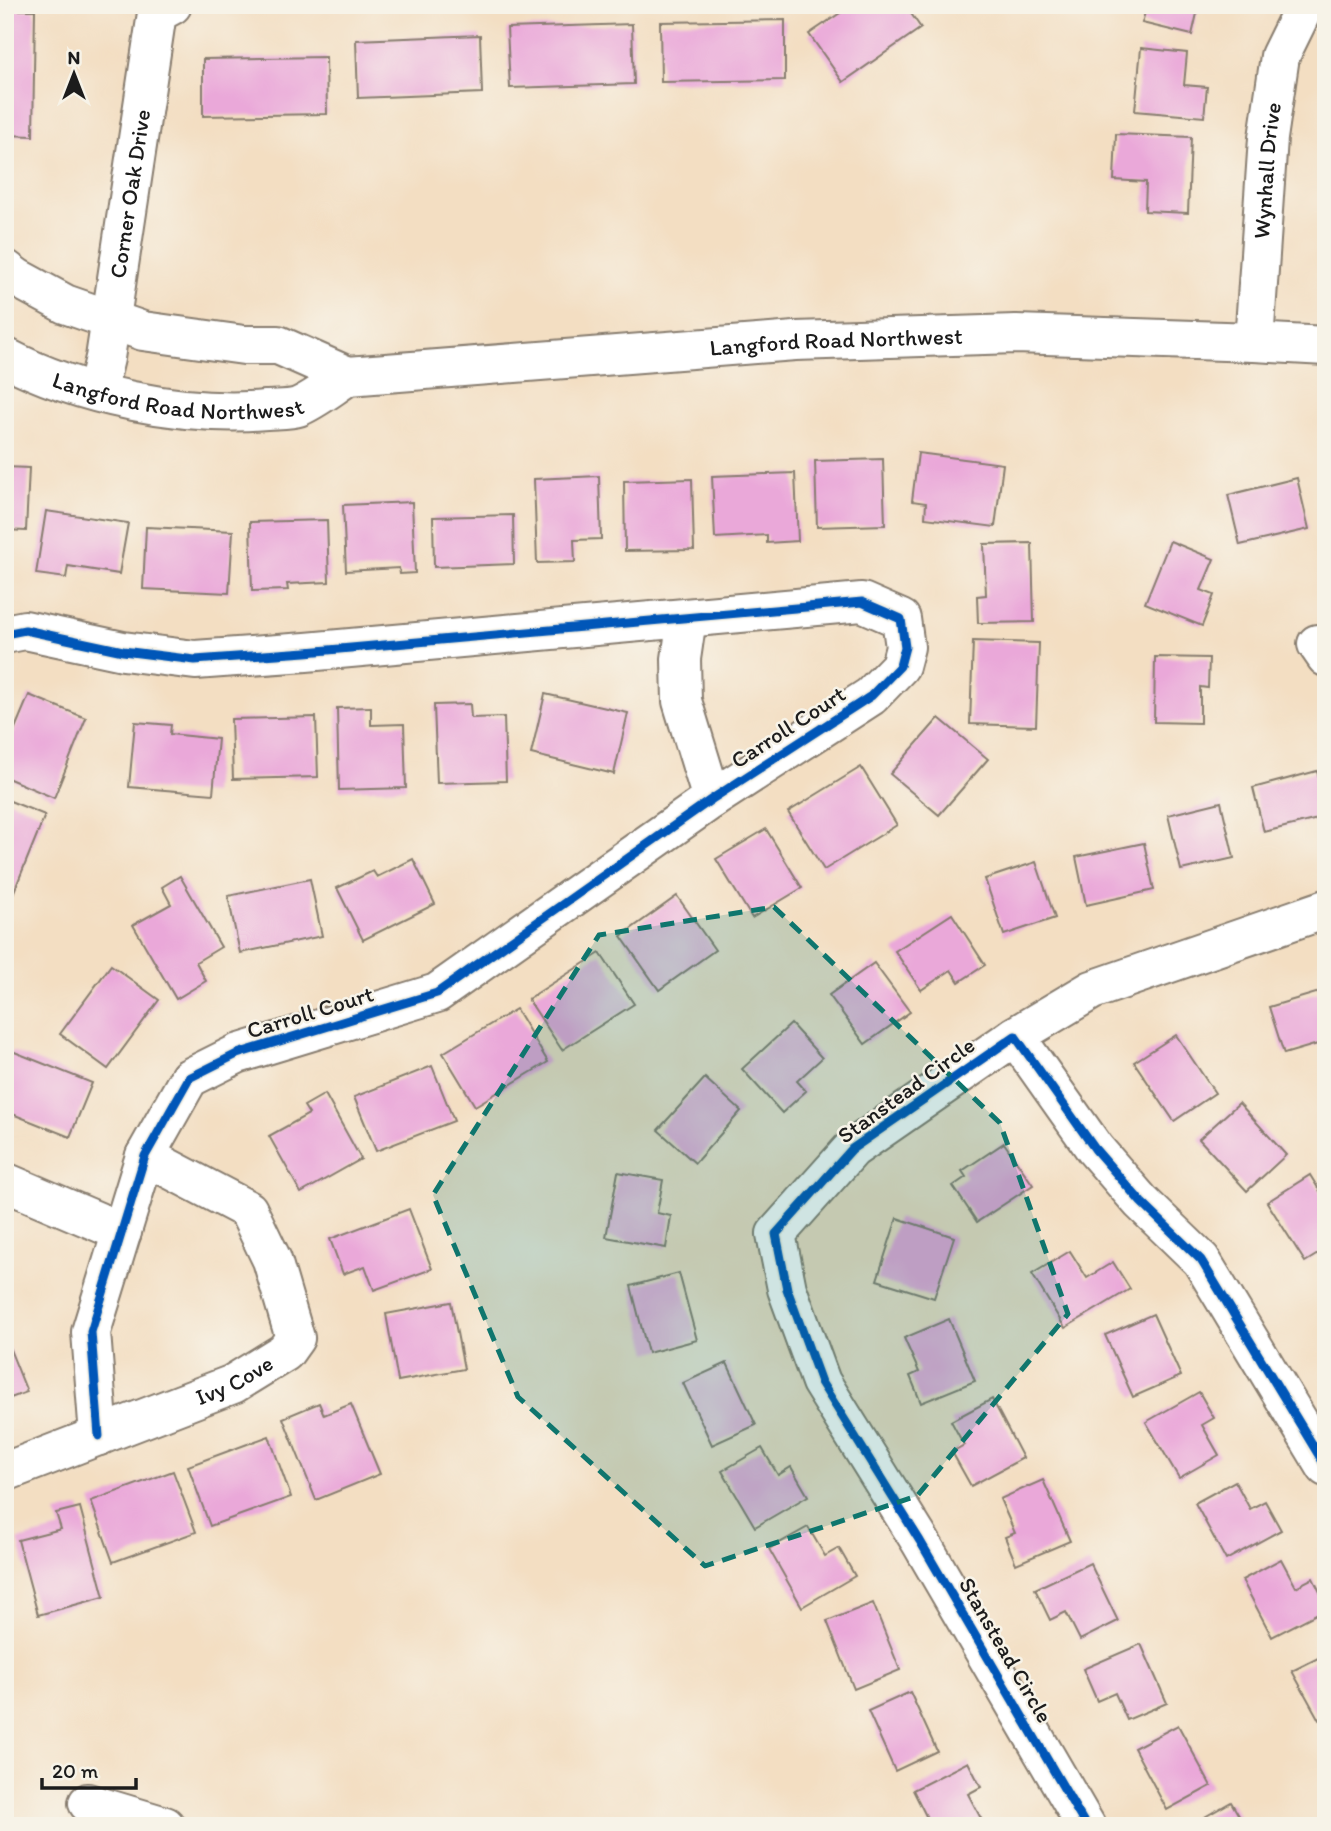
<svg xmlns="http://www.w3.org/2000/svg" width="1331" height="1831" viewBox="0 0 1331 1831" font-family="Itim,sans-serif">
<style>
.building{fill:#eaa8d9}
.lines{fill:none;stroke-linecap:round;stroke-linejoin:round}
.minor-casing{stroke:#887d6f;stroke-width:42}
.minor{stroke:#fff;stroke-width:38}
.cycleway-casing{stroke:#f7f3e8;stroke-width:13}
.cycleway{stroke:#0057b8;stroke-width:9}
.marked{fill:#0f766e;fill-opacity:0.2;stroke:#0f766e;stroke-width:5;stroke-dasharray:14 9;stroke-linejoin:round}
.labels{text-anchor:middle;stroke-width:5;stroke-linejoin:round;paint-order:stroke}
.street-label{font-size:23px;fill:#1c1c1c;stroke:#f7f3e8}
</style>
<rect width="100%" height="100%" fill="#f7f3e8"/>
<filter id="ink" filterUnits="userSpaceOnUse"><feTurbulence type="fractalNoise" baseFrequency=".0143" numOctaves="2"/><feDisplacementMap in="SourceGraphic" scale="14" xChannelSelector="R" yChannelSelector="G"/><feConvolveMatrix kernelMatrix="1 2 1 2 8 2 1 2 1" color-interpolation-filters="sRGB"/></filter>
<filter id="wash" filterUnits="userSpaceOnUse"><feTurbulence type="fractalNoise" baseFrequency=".00686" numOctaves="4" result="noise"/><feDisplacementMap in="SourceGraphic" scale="28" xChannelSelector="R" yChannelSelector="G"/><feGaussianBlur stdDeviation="1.57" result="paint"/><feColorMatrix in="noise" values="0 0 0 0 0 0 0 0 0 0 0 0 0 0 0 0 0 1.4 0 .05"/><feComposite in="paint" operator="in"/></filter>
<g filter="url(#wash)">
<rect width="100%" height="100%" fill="#f3dec2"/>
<g id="blocks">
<g class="building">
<path d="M852,5h53l16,23 -78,54 -34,-48z"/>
<path d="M1147,5h52l-7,30 -50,-12z"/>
<path d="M5,10h30l-2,126 -28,-1z"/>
<path d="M785,20v60l-124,2 -1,-60z"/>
<path d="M632,24l2,60 -124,4 -3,-60z"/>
<path d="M480,35l2,58 -124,5 -2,-58z"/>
<path d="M1141,48l46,5 -3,32 23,2 -3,30 -69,-6z"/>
<path d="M326,57l1,57 -124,2v-57z"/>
<path d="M1116,134l75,3 -3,76 -43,-2 1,-29 -32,-2z"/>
<path d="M918,453l85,11 -8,63 -70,-9 1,-15 -14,-2z"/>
<path d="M883,459l2,66 -68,2 -2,-66z"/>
<path d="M5,467l24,1 -3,63 -21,-1z"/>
<path d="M795,473l3,68 -31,2v-8l-52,3 -3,-62z"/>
<path d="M599,476l2,63 -27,1 1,22 -38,1 -3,-84z"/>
<path d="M1297,478l12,51 -69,16 -12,-50z"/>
<path d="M692,479l2,71 -69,1 -1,-70z"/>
<path d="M412,502l3,71 -15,1 -1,-6 -53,3 -3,-66z"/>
<path d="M46,511l82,12 -9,51 -51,-8 -2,12 -30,-4z"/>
<path d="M513,515l1,49 -80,3 -1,-50z"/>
<path d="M327,520l2,62 -42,2 1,6 -36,1 -2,-69z"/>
<path d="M146,527l87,4 -4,62 -86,-4z"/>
<path d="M1170,541l44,18 -13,31 13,5 -12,31 -57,-23z"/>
<path d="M1032,543l2,79 -56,1 -1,-27 9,-1 -2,-51z"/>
<path d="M973,641l66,2 -3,83 -66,-2z"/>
<path d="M1155,657l54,1 -1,30 -8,-1v36l-46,-1z"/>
<path d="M545,694l83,19 -14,61 -83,-20z"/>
<path d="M29,695l57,23 -32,80 -49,-21v-25z"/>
<path d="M470,704l1,14 33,-1 2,64 -69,2 -3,-78z"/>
<path d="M371,707v18l33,-1 2,64 -67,2 -2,-82z"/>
<path d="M316,717l2,60 -85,2 -2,-60z"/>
<path d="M939,718l49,41 -49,56 -49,-41z"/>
<path d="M135,722l36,3 -1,9 48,5 -5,55 -84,-7z"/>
<path d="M861,767l36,58 -73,45 -36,-58z"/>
<path d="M1317,771l9,33v13l-62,15 -11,-44z"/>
<path d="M5,799l40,16 -32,79 -8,-3z"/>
<path d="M1221,802l13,56 -53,12 -13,-55z"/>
<path d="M766,829l36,59 -50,30 -36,-59z"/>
<path d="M1144,843l10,47 -68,15 -10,-48z"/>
<path d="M413,859l22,45 -72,36 -26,-52 36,-17 4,6z"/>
<path d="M1036,862l19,56 -51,17 -19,-56z"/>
<path d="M180,876l41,71 -25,15 10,19 -30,18 -43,-74 38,-21 -9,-17z"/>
<path d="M310,879l12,57 -82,17 -12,-57z"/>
<path d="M677,896l38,54 -56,40 -38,-54z"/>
<path d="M952,914l33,51 -26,17 -8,-12 -30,20 -26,-39z"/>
<path d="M600,953l34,51 -72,46 -34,-51z"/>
<path d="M874,963l36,49 -45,32 -36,-49z"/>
<path d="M111,965l48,35 -51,69 -48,-35z"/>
<path d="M1326,990v66l-5,-13 -37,11 -15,-47z"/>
<path d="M516,1009l32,53 -73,44 -32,-53z"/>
<path d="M791,1024l31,34 -25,23 9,10 -24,22 -40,-44z"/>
<path d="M1176,1035l39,58 -41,28 -40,-59z"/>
<path d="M12,1051l80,32 -22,54 -65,-26v-44z"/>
<path d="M432,1066l22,55 -78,30 -22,-54z"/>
<path d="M705,1078l36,33 -46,52 -37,-33z"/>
<path d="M325,1094l36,65 -60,34 -32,-57 40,-22 -5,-8z"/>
<path d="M1239,1103l47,52 -39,36 -48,-52z"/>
<path d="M1004,1143l29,42 -56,37 -24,-36 13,-9 -4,-6z"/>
<path d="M618,1172l45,8 -6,33 14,3 -5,32 -60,-11z"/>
<path d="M1310,1175l16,26v48l-21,13 -38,-60z"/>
<path d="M409,1209l23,60 -58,21 -9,-24 -22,8 -13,-35z"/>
<path d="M897,1218l57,19 -20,61 -57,-18z"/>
<path d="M1070,1251l17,27 26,-16 17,27 -65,39 -33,-54z"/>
<path d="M679,1273l18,67 -49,13 -17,-67z"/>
<path d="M451,1302l13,67 -66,12 -12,-67z"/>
<path d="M1153,1314l28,62 -48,21 -28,-62z"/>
<path d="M949,1319l26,62 -54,22 -11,-27 9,-4 -15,-34z"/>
<path d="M5,1337l22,55 -22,8z"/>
<path d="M727,1363l29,62 -44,20 -29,-62z"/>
<path d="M1199,1392l15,26 -12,7 17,30 -40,23 -33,-56z"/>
<path d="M992,1399l31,59 -52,28 -19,-34 12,-7 -13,-24z"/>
<path d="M319,1403l5,12 27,-11 29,70 -64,26 -33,-82z"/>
<path d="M269,1436l22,61 -81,29 -22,-60z"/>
<path d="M762,1448l16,27 13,-8 17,29 -53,31 -33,-56z"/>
<path d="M173,1471l23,61 -83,30 -22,-61z"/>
<path d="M1043,1480l27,61 -54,23 -11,-27 10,-4 -15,-34z"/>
<path d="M1235,1481l15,28 15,-8 16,29 -55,30 -31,-57z"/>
<path d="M80,1507l24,90 -66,18 -20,-75 43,-11 -5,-16z"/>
<path d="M808,1527l17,29 14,-8 16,28 -53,31 -33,-58z"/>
<path d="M1281,1559l15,28 17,-9 13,26v5l-54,28 -30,-57z"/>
<path d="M1090,1563l28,58 -38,19 -14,-28 -16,8 -15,-31z"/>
<path d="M873,1603l27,67 -46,19 -27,-68z"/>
<path d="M1141,1644l26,59 -40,17 -12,-27 -18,8 -14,-32z"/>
<path d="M1326,1654v62l-7,4 -27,-49z"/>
<path d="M910,1692l27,59 -42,20 -27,-60z"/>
<path d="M1178,1725l33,61 -44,24 -33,-62z"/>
<path d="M968,1762l13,25 -13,7 17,32h-54l-18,-36z"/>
<path d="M1231,1802l14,24h-56z"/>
</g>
</g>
</g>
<g filter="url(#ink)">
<use href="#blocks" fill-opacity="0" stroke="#887d6f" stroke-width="2"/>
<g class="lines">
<g class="minor-casing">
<g id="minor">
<path d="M5,269l12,9 48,26 78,27 101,14h34l70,31"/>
<path id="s1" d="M1254,342l14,-204 12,-82 25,-51"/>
<path id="s2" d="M5,357c74,39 177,60 261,53 10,-1 23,0 32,-3 17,-7 34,-21 50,-31l447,-35 221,-7 238,8 72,4"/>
<path id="s3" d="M97,391l8,-33 52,-345 15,-8"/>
<path d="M687,618l-6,41 1,42 30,98"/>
<path d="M5,634l20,-4 98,21 72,9 111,-8 556,-50 39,17 4,28 -5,19 -29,30 -159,103 -275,194 -200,61 -48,24 -44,78 -54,176 8,104"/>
<path d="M1317,644l9,13"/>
<path d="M1015,1036l77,-46 234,-81"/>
<path d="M5,1182l117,50"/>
<path id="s4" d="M5,1472l228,-88 52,-32 10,-14 -23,-78 -24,-50 -103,-54"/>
<path d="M88,1803l77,23"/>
<path d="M1086,1826l-166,-285 -99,-159 -34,-93 -11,-55 76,-85 163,-113 80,113 46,53 60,58 125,207"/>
</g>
</g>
<use href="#minor" class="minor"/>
<g class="cycleway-casing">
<g id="cycleway">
<path d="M5,634l20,-4 98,21 72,9 111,-8 556,-50 39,17 4,28 -5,19 -29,30 -159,103 -275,194 -200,61 -48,24 -44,78 -54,176 8,104"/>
<path d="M1086,1826l-166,-285 -99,-159 -34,-93 -11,-55 76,-85 163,-113 80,113 46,53 60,58 125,207"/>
</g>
</g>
<use href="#cycleway" class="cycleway"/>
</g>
</g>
<path class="marked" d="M774,907l226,216 68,191 -151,182 -212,70 -187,-169 -85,-202 166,-260z"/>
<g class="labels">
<g class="street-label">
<text dy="8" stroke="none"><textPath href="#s1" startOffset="172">Wynhall Drive</textPath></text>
<text dy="8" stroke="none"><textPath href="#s3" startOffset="200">Corner Oak Drive</textPath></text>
<text dy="8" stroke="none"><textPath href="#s2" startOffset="850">Langford Road Northwest</textPath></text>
<text dy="8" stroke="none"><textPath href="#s2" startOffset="180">Langford Road Northwest</textPath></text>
<text transform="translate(788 727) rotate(-33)" y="8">Carroll Court</text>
<text transform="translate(310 1012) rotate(-17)" y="8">Carroll Court</text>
<text transform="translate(906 1090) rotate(-36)" y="8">Stanstead Circle</text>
<text dy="8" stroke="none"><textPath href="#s4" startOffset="247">Ivy Cove</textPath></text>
<text transform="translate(1006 1650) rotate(60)" y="8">Stanstead Circle</text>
</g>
</g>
<rect width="1331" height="1831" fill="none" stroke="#f7f3e8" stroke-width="28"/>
<g transform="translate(74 74)" stroke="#f7f3e8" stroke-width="5" paint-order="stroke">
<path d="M0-5L12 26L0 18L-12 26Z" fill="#1c1c1c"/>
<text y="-10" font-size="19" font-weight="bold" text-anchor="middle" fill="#1c1c1c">N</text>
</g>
<path d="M42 1778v10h94v-10" fill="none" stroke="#1c1c1c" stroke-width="3.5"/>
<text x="52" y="1778" font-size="21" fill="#1c1c1c" stroke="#f7f3e8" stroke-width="5" paint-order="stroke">20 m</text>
</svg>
